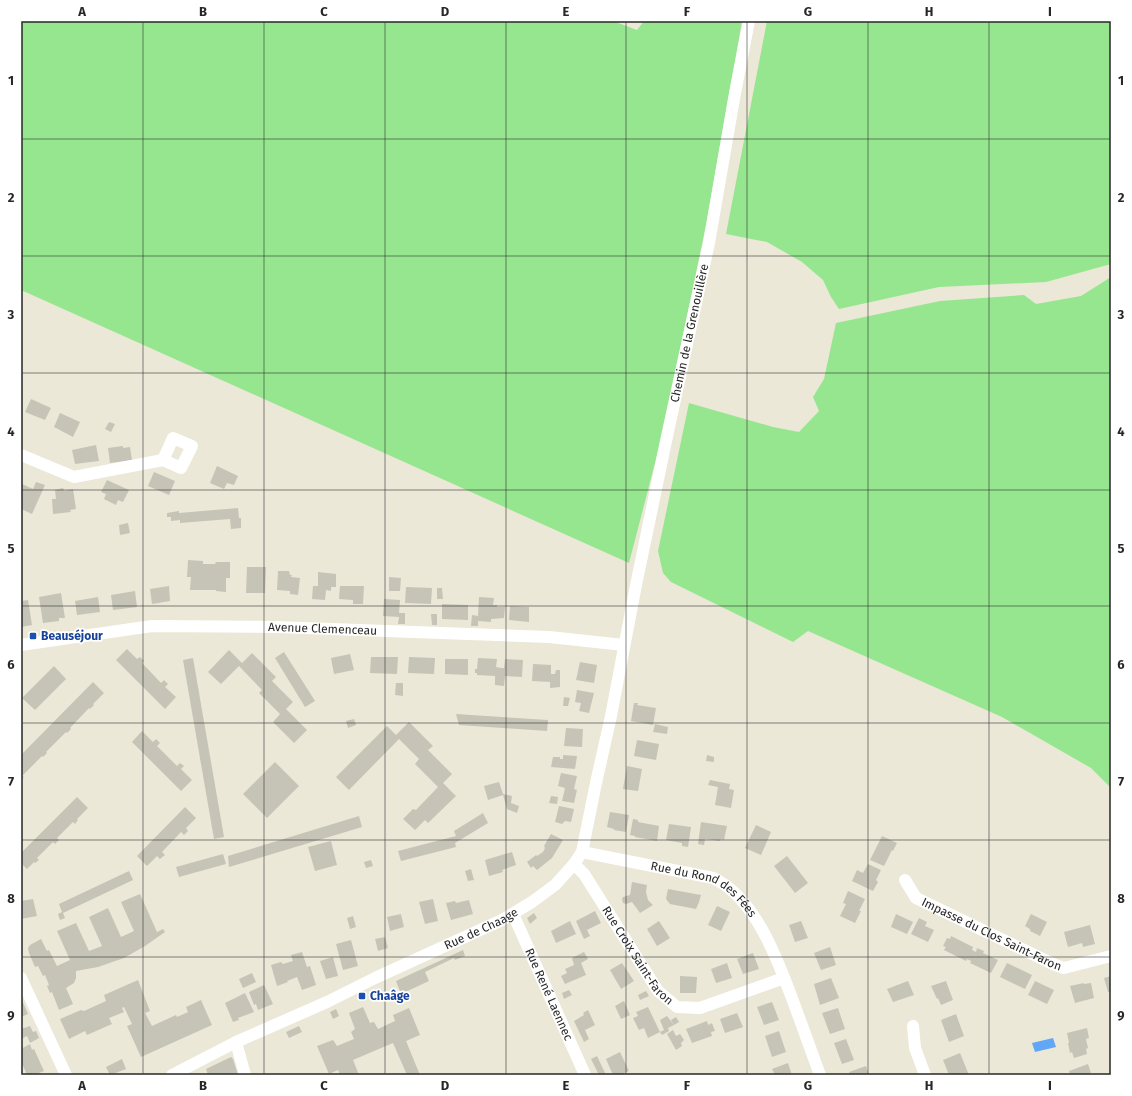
<svg xmlns="http://www.w3.org/2000/svg" width="1132" height="1096" viewBox="0 0 1132 1096" font-family="'Fira Sans',sans-serif">
<style>
.green{fill:#96e68f}
.water{fill:#62a7f6}
.building{fill:#c6c4b7}
.lines{fill:none;stroke-linecap:round;stroke-linejoin:round}
.minor{stroke:#fff;stroke-width:12}
.grid{fill:none;stroke:#272727;stroke-width:1;stroke-opacity:0.55}
.transit-dot{fill:#1a4fb4;stroke:#fff;stroke-width:1.5}
.labels{text-anchor:middle;stroke-width:3.5;stroke-linejoin:round;paint-order:stroke}
.street-label{font-size:12px;fill:#272727;stroke:#fff}
.transit-label{font-size:12px;font-weight:bold;fill:#164399;stroke:#fff;text-anchor:start}
.neatline{fill:none;stroke:#272727;stroke-width:1.5}
.grid-label{font-size:13px;text-anchor:middle;font-weight:bold;fill:#272727}
</style>
<rect width="100%" height="100%" fill="#ebe8d7"/>
<g class="green">
<path d="M21,21h592l24,9 7,-9h98l-36,204 -44,211 -33,127 -608,-273z"/>
<path d="M767,21h344v243l-65,18 -107,5 -100,22 -8,-12 -8,-17 -21,-18 -35,-20 -41,-8z"/>
<path d="M1111,277v511l-20,-20 -89,-51 -194,-86 -15,11 -122,-60 -8,-9 -5,-22 31,-148 84,24 26,5 20,-21 -6,-14 11,-18 12,-56 104,-22 84,-6 12,9 45,-8z"/>
</g>
<path class="water" d="M1053,1038l3,9 -21,5 -3,-9z"/>
<g class="building">
<path d="M31,399l20,9 -6,12 -20,-8z"/>
<path d="M60,413l20,9 -7,15 -19,-10z"/>
<path d="M109,422l6,2 -4,8 -6,-3z"/>
<path d="M96,445l3,16 -24,3 -3,-14z"/>
<path d="M123,446v2l7,-1 2,13 -22,3 -2,-15z"/>
<path d="M217,466l21,10 -4,9 -7,-2 -3,6 -14,-6z"/>
<path d="M154,472l21,9 -6,14 -21,-9z"/>
<path d="M107,480l22,10 -6,12 -5,-2 -2,5 -12,-6 2,-5 -5,-2z"/>
<path d="M36,482l9,3 -13,29 -11,-5v-23l1,-2 11,5z"/>
<path d="M63,488l1,3 9,-2 3,20 -6,1 1,2 -18,2 -1,-15h4l-1,-9z"/>
<path d="M238,508l1,10h2v10l-10,1 -1,-10 -50,4v-3l-9,1v-4h-4v-4l12,-2v2z"/>
<path d="M128,523l2,10 -10,2 -1,-10z"/>
<path d="M188,560l15,1v3h12l1,-2h14v16h-4v14l-10,-1v-1h-26l1,-13h-4z"/>
<path d="M247,567h19l-1,26h-19z"/>
<path d="M278,571h11l1,4h2l-1,2 9,1 -2,17 -8,-1v-3l-13,-1z"/>
<path d="M318,572l18,2v13h-5v4l-5,-1 -1,10 -13,-1 1,-13h5z"/>
<path d="M389,577l12,1 -1,13h-11z"/>
<path d="M169,586l1,15 -18,3 -2,-15z"/>
<path d="M340,586h24l-1,18h-10v-4l-14,-1z"/>
<path d="M406,587l26,1 -1,16 -26,-1z"/>
<path d="M437,588h5l1,11h-6z"/>
<path d="M135,591l2,16 -24,3 -2,-15z"/>
<path d="M61,593l4,25h-6v3l-16,2 -4,-26z"/>
<path d="M98,597l2,15 -23,3 -2,-14z"/>
<path d="M479,597l15,1 -1,7h4v2h8l-1,11 -13,1v3l-13,-1v5h-7l1,-11 6,1z"/>
<path d="M384,599l16,1 -1,13h6v11h-7l1,-7 -16,-1z"/>
<path d="M28,600l4,25 -11,2v-26z"/>
<path d="M442,604l26,1v15l-26,-1z"/>
<path d="M510,606l19,1v15l-20,-2z"/>
<path d="M431,614h6v11h-5z"/>
<path d="M127,649l10,10 3,-2 4,4 -2,2 19,20 3,-3 4,4 -3,3 11,10 -11,12 -49,-49z"/>
<path d="M229,650l13,13 10,-10 24,24 -4,4 21,21 -7,7 21,21 -13,13 -21,-21 7,-8 -21,-21 3,-3 -23,-24 -18,18 -13,-12z"/>
<path d="M284,652l31,49 -10,6 -30,-49z"/>
<path d="M350,654l4,16 -20,4 -3,-16z"/>
<path d="M371,657h27l-1,17 -27,-1z"/>
<path d="M409,657l26,1 -1,16 -26,-1z"/>
<path d="M193,658l31,179 -10,2 -31,-179z"/>
<path d="M478,658l19,1 -1,8 5,1h3l1,-9 18,1 -1,17 -17,-1 -1,10 -9,-1v-9l-18,-1v-2h-2v-4h2z"/>
<path d="M445,659h23v16l-23,-1z"/>
<path d="M580,662l17,3 -3,18 -18,-3z"/>
<path d="M533,664l18,1v9h4l1,-4h4v17l-10,1v-6l-18,-1z"/>
<path d="M54,666l12,13 -31,31 -13,-12z"/>
<path d="M93,682l11,11 -11,11 1,1 -4,4 -1,-1 -19,20 1,1 -4,4 -1,-1 -20,20 1,1 -4,4 -1,-1 -20,20 2,1 -3,3v-25z"/>
<path d="M396,683h7v13l-8,-1z"/>
<path d="M577,690l17,3 -5,20 -10,-2 2,-8 -6,-1z"/>
<path d="M564,697l6,1 -2,8h-5z"/>
<path d="M634,703h4l-1,2 19,3 -3,17 -22,-4z"/>
<path d="M456,714l92,6 -1,11 -88,-6z"/>
<path d="M354,719l2,6 -8,3 -2,-7z"/>
<path d="M409,722l24,24 -5,4 24,24 -9,9 13,13 -28,27 -3,-3 -10,10 -12,-11 10,-10 3,1 22,-23 -23,-23 4,-5 -20,-20 -50,51 -13,-13 51,-51 9,9z"/>
<path d="M655,724l13,3 -1,7 -14,-2z"/>
<path d="M566,728l17,1 -1,18 -18,-1z"/>
<path d="M142,731l11,11 3,-3 4,4 -3,3 20,20 3,-3 4,3 -3,3 11,11 -11,11 -49,-49z"/>
<path d="M637,740l22,4 -3,16 -22,-4z"/>
<path d="M563,755l14,1 -2,13 -24,-2 2,-10h7v2h3z"/>
<path d="M707,755l7,2v5l-8,-1z"/>
<path d="M275,762l24,24 -32,32 -24,-24z"/>
<path d="M627,766l15,3 -4,22 -15,-2z"/>
<path d="M561,773l16,3 -3,13 3,1 -3,13 -12,-2 3,-13 -7,-2z"/>
<path d="M710,780l20,4 -1,5 5,1 -3,18 -16,-3 3,-18 -10,-2z"/>
<path d="M499,782l4,12 9,2 -1,7 8,3 -2,7 -10,-4 -4,-14 -15,5 -4,-14z"/>
<path d="M551,796l7,1 -1,7 -8,-1z"/>
<path d="M77,797l11,11 -11,11 1,1 -3,4 -2,-2 -16,16 2,2 -4,4 -2,-2 -16,16 2,2 -4,3 -1,-1 -7,7 -6,-6v-10z"/>
<path d="M559,806l15,3 -3,13 -6,-1 -3,3 -7,-2z"/>
<path d="M185,807l11,11 -10,10 2,3 -4,4 -3,-3 -19,20 3,3 -5,4 -3,-3 -10,10 -10,-10z"/>
<path d="M610,812l19,3 -3,17 -12,-2v-1l-7,-2z"/>
<path d="M483,813l5,10 -33,20 1,4 -55,14 -3,-10 58,-15 -2,-5z"/>
<path d="M359,816l3,11 -133,40 -1,-11z"/>
<path d="M633,819l5,1v2l21,4 -2,15 -22,-4v-1l-5,-1z"/>
<path d="M701,822l26,4 -3,14 -3,-1 -1,2 -15,-2 -1,6 -6,-1z"/>
<path d="M669,824l22,3 -3,20 -6,-1v-3l-16,-3z"/>
<path d="M756,825l15,7 -10,23 -16,-7z"/>
<path d="M551,834l12,6 -11,18 -15,12 -4,-4 -2,2 -4,-6 9,-7 1,1 6,-4 2,-4 -1,-2z"/>
<path d="M882,836l15,7 -4,8 -1,-1 -8,16 -14,-6z"/>
<path d="M331,841l6,24 -22,6 -7,-24z"/>
<path d="M512,852l4,13 -14,5 1,2 -14,4 -4,-16z"/>
<path d="M223,854l3,10 -47,13 -3,-10z"/>
<path d="M787,856l21,27 -13,10 -21,-27z"/>
<path d="M371,860l2,6 -7,2 -2,-6z"/>
<path d="M868,864l13,6 -5,10 2,2 -5,9 -21,-10 5,-11 6,3z"/>
<path d="M471,869l3,11 -6,1 -3,-10z"/>
<path d="M129,871l4,9 -70,33 2,5 -5,2 -2,-6 4,-2 -3,-8z"/>
<path d="M632,882l15,3 -1,7 2,8 5,5 -13,8 -8,-11 -6,2 -3,-1 -1,-4 1,-2 7,-2z"/>
<path d="M668,889l33,6 -2,7 -3,7 -26,-5 -4,-5z"/>
<path d="M848,891l17,8 -6,12h2l-6,12 -15,-7 6,-12 -3,-1z"/>
<path d="M140,894l17,38 6,-3 2,3 -20,14 -21,12 -26,9 -22,4v7l-2,5 -8,5 7,16 -14,6 -7,-18 -2,1 -3,-7 2,-1 -4,-10 -2,1 -5,-10 -3,1 -6,-14 -1,-5 2,-3 11,-6 6,12 2,-1 8,16 13,-6 -13,-29 19,-8 13,28 13,-5 -13,-29 19,-9 13,29 13,-6 -13,-29z"/>
<path d="M33,899l4,17 -16,3v-18z"/>
<path d="M433,899l5,22 -13,3 -6,-22z"/>
<path d="M469,900l4,14 -22,6 -5,-17 9,-2 1,2z"/>
<path d="M717,906l13,6 -9,19 -13,-6z"/>
<path d="M595,911l6,12 -14,7 3,6 -6,3 -8,-18z"/>
<path d="M534,913l3,5 -7,6 -3,-6z"/>
<path d="M401,914l3,13 -14,4 -3,-14z"/>
<path d="M896,914l17,8 -6,12 -16,-7z"/>
<path d="M1031,914l16,8 -7,14 -10,-5v-2l-5,-3z"/>
<path d="M353,916l3,11 -6,2 -3,-11z"/>
<path d="M919,918l8,4 -2,4 9,4 -6,12 -17,-8z"/>
<path d="M570,921l6,13 -20,9 -5,-12z"/>
<path d="M659,921l11,17 -13,8 -10,-17z"/>
<path d="M801,921l7,17 -13,4 -6,-17z"/>
<path d="M1090,925l5,19 -12,3 -1,-4 -14,4 -4,-15z"/>
<path d="M951,936l22,11 -1,3 4,2 1,-4 7,3 -1,2 15,7 -7,13 -21,-10 1,-2 -4,-2 -1,2 -22,-11 2,-3 -3,-1 4,-8 3,1z"/>
<path d="M385,937l3,11 -10,3 -3,-12z"/>
<path d="M351,940l7,26 -15,4 -7,-26z"/>
<path d="M830,947l6,18 -15,5 -7,-17z"/>
<path d="M463,950l2,6 -10,4 -1,-2 -29,14 4,9 -28,13 -5,-13z"/>
<path d="M302,952l5,15 3,-1 6,19 -14,5 -5,-13 -10,4 1,1 -11,4 -6,-21 10,-3 2,2 10,-3 -2,-6z"/>
<path d="M584,952l4,7 -7,4 5,12 -21,9 -4,-8 6,-3 -2,-4 9,-4 -2,-7z"/>
<path d="M753,953l6,16 -16,5 -6,-15z"/>
<path d="M333,957l5,19 -12,3 -6,-18z"/>
<path d="M622,963l12,18 -13,8 -11,-19z"/>
<path d="M727,963l5,15 -16,5 -5,-14z"/>
<path d="M1007,963l25,12 -7,14 -25,-12z"/>
<path d="M252,973l4,9 -13,6 -4,-9z"/>
<path d="M680,976l17,1 -1,16h-16z"/>
<path d="M1111,976v16h-3l-4,-14z"/>
<path d="M831,978l8,20 -19,7 -6,-21z"/>
<path d="M138,980l12,31 -5,2 7,13 24,-11 1,2 11,-5 -2,-5 15,-7 11,25 -71,32 -14,-31 5,-2 -8,-17 -2,1 2,4 -15,6 3,6 -25,11 -2,-4 -16,8 -9,-20 21,-9 3,1 22,-10 -2,-6z"/>
<path d="M908,981l6,14 -21,7 -6,-13z"/>
<path d="M946,981l7,19 -12,5 -3,-7 -1,1 -6,-13z"/>
<path d="M1035,981l19,9 -7,14 -19,-9z"/>
<path d="M1084,983v1l7,-1 3,15 -19,5 -5,-17z"/>
<path d="M264,985l9,19 -15,6 -2,-6 -2,1 -5,-13z"/>
<path d="M569,990l3,5 -8,4 -2,-6z"/>
<path d="M646,991l3,5 -9,4 -2,-5z"/>
<path d="M245,993l9,19 -16,6 1,2 -6,2 -8,-19z"/>
<path d="M21,998l7,16 -7,3z"/>
<path d="M624,1001l6,14 -9,4 -6,-13z"/>
<path d="M772,1002l7,18 -15,5 -7,-18z"/>
<path d="M363,1007l7,16 4,-1 4,7 17,-8 -2,-6 16,-7 11,27 -14,6 14,34h-13l-14,-32 -40,17 6,15h-19l-2,-5 -9,4 -12,-28 16,-6 4,6 17,-7 -3,-7 4,-3 -6,-16z"/>
<path d="M648,1007l12,25 4,-2 -4,-10 7,-4 7,9 -6,3 1,3 -7,4 -2,-3 -12,6 -4,-10 -5,2 -6,-12 5,-2 -2,-4z"/>
<path d="M838,1008l7,21 -15,5 -8,-21z"/>
<path d="M336,1009l3,7 -6,3 -3,-7z"/>
<path d="M588,1010l7,15 -10,5 4,9 -5,3 -10,-21 10,-6 -1,-2z"/>
<path d="M737,1013l6,14 -18,6 -5,-14z"/>
<path d="M956,1014l8,22 -15,6 -8,-22z"/>
<path d="M676,1017l3,5 -5,3 -3,-5z"/>
<path d="M707,1021l1,4 4,-2 3,8 -4,1 1,4 -20,7 -6,-14z"/>
<path d="M30,1026l3,6 3,-1 3,7 -9,5 -3,-7 -6,3v-10z"/>
<path d="M299,1026l3,6 -13,6 -3,-6z"/>
<path d="M1087,1028l2,10 -3,1 2,9 -2,1 1,5 -13,4 -2,-6 -2,1 -2,-10h1l-2,-10z"/>
<path d="M673,1030l3,6 4,-2 4,6 -3,3 1,3 -6,4 -9,-16z"/>
<path d="M779,1031l7,21 -14,5 -7,-21z"/>
<path d="M846,1039l8,21 -12,4 -8,-21z"/>
<path d="M30,1044l2,6 2,-1 10,22 -10,4h-7l-6,-14v-12z"/>
<path d="M620,1052l9,19 -9,4h-7l-7,-16z"/>
<path d="M960,1053l9,22h-20l-6,-15z"/>
<path d="M597,1056l9,19h-7l-8,-16z"/>
<path d="M231,1057l2,2 5,16h-30l-2,-6z"/>
<path d="M122,1059l4,10 -16,6 -4,-8z"/>
<path d="M788,1063l4,12h-17l-3,-6z"/>
<path d="M1088,1064l3,9 -4,2h-17l-1,-4z"/>
<path d="M866,1066l3,9h-19l-1,-3z"/>
</g>
<g class="lines">
<g class="minor">
<path d="M21,455l53,22 89,-17 18,8 11,-22 -19,-8 -10,22"/>
<path id="s1" d="M21,645l131,-19 124,1 273,10 75,8"/>
<path id="s2" d="M582,852l131,26c44,20 67,88 83,131 8,22 16,44 24,66"/>
<path id="s3" d="M574,864l10,10 74,117 19,16 23,1 84,-30"/>
<path id="s4" d="M905,880l11,18 139,67 9,3 47,-12"/>
<path id="s5" d="M513,914l72,161"/>
<path d="M21,978l45,97"/>
<path d="M913,1026l2,22 10,27"/>
<path d="M236,1042l9,33"/>
<path id="s6" d="M172,1075l64,-33 91,-40 48,-24 127,-58 30,-18 23,-17 19,-21 8,-12 14,-69 15,-67 25,-131 30,-144 43,-198 26,-150 14,-72"/>
</g>
</g>
<path class="grid" d="M143,21v1054M264,21v1054M385,21v1054M506,21v1054M626,21v1054M747,21v1054M868,21v1054M989,21v1054M21,139h1090M21,256h1090M21,373h1090M21,490h1090M21,606h1090M21,723h1090M21,840h1090M21,957h1090"/>
<g class="transit-dot">
<rect x="29" y="632" width="8" height="8" rx="2"/>
<rect x="358" y="992" width="8" height="8" rx="2"/>
</g>
<g class="labels">
<g class="street-label">
<text dy="4" stroke="none"><textPath href="#s6" startOffset="1001">Chemin de la Grenouillère</textPath></text>
<text dy="4" stroke="none"><textPath href="#s1" startOffset="303">Avenue Clemenceau</textPath></text>
<text dy="4" stroke="none"><textPath href="#s2" startOffset="130">Rue du Rond des Fées</textPath></text>
<text dy="4" stroke="none"><textPath href="#s6" startOffset="342">Rue de Chaage</textPath></text>
<text dy="4" stroke="none"><textPath href="#s4" startOffset="105">Impasse du Clos Saint-Faron</textPath></text>
<text dy="4" stroke="none"><textPath href="#s3" startOffset="112">Rue Croix Saint-Faron</textPath></text>
<text dy="4" stroke="none"><textPath href="#s5" startOffset="88">Rue René Laennec</textPath></text>
</g>
<g class="transit-label">
<text x="41" y="640">Beauséjour</text>
<text x="370" y="1000">Chaâge</text>
</g>
</g>
<rect width="1132" height="1096" fill="none" stroke="#ffffff" stroke-width="44"/>
<rect x="22" y="22" width="1088" height="1052" class="neatline"/>
<g class="grid-label">
<text x="82" y="16">A</text>
<text x="203" y="16">B</text>
<text x="324" y="16">C</text>
<text x="445" y="16">D</text>
<text x="566" y="16">E</text>
<text x="687" y="16">F</text>
<text x="808" y="16">G</text>
<text x="929" y="16">H</text>
<text x="1050" y="16">I</text>
<text x="11" y="85">1</text>
<text x="1121" y="85">1</text>
<text x="11" y="202">2</text>
<text x="1121" y="202">2</text>
<text x="11" y="319">3</text>
<text x="1121" y="319">3</text>
<text x="11" y="436">4</text>
<text x="1121" y="436">4</text>
<text x="11" y="553">5</text>
<text x="1121" y="553">5</text>
<text x="11" y="669">6</text>
<text x="1121" y="669">6</text>
<text x="11" y="786">7</text>
<text x="1121" y="786">7</text>
<text x="11" y="903">8</text>
<text x="1121" y="903">8</text>
<text x="11" y="1020">9</text>
<text x="1121" y="1020">9</text>
<text x="82" y="1090">A</text>
<text x="203" y="1090">B</text>
<text x="324" y="1090">C</text>
<text x="445" y="1090">D</text>
<text x="566" y="1090">E</text>
<text x="687" y="1090">F</text>
<text x="808" y="1090">G</text>
<text x="929" y="1090">H</text>
<text x="1050" y="1090">I</text>
</g>
</svg>
